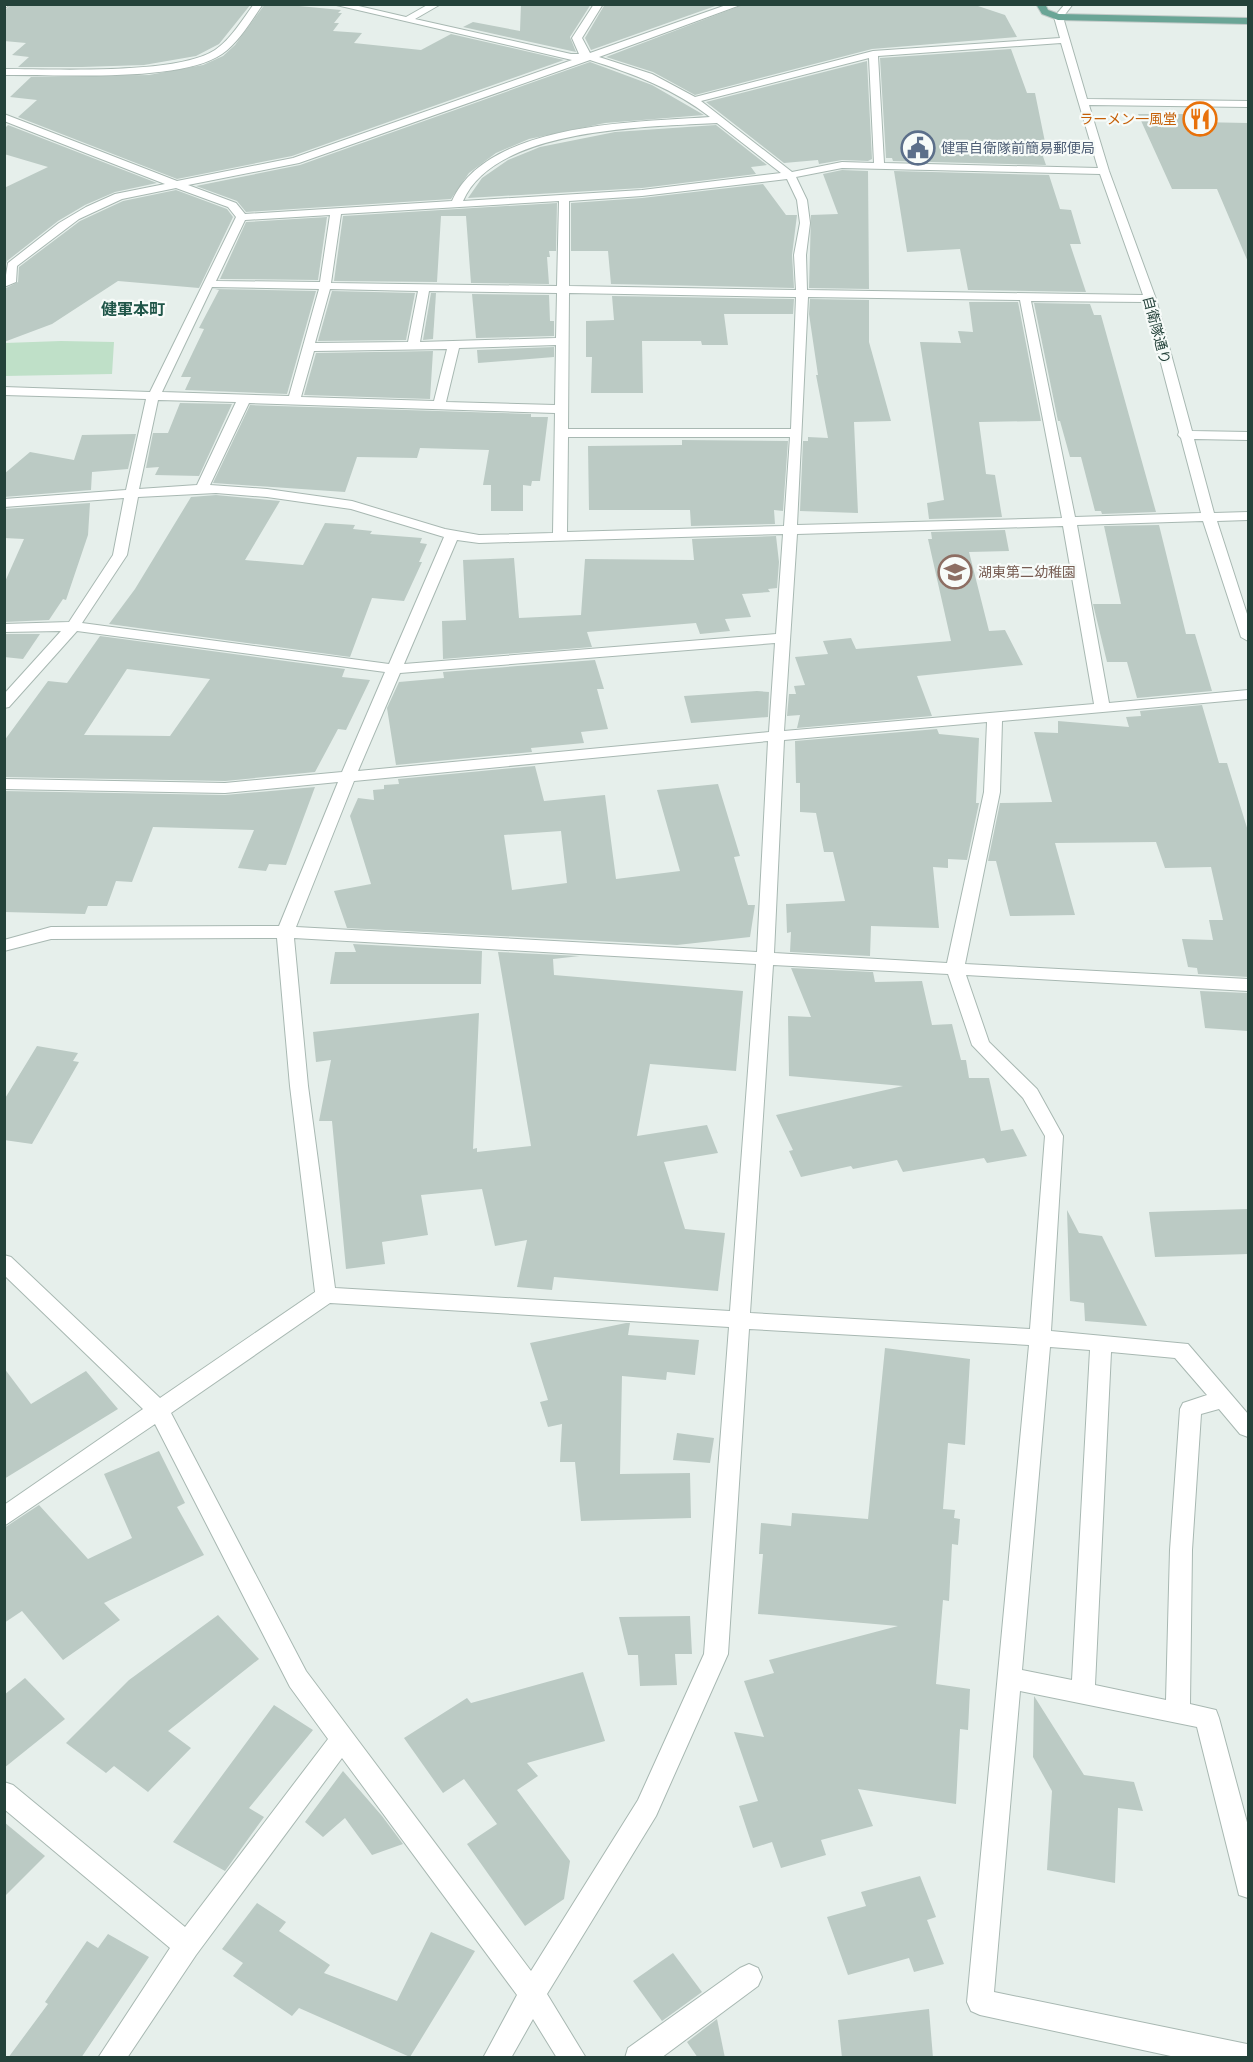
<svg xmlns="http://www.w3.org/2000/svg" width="1253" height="2062" viewBox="0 0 1253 2062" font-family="Poppins,'Noto Sans JP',sans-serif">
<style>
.green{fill:#bfe0c8}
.building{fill:#bbcac4;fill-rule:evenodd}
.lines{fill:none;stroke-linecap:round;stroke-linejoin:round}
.minor-casing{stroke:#a8b8b2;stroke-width:2}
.major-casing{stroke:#c2cac8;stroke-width:2}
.minor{fill:#fff;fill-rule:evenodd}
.major{fill:#6aa596;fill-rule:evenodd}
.labels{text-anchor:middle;stroke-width:4.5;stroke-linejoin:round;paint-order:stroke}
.far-food-label{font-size:14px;fill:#c56008;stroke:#f7fbf9;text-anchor:end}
.far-service-label{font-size:14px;fill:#4e5e75;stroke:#f7fbf9;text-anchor:start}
.far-street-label{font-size:14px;fill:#24423a;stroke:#f7fbf9}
.far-education-label{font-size:14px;fill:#785e54;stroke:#f7fbf9;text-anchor:start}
.far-quarter-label{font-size:16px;font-weight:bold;fill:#1f5548;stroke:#f7fbf9}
</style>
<rect width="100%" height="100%" fill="#e6efeb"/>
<path class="green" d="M61,341l53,1 -2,32 -107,2v-33z"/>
<g class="building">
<path d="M12,4h239l-32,40 -23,12 -52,9 -62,2h-64l11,-10 -17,-2 14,-12 -22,-2v-30z"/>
<path d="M265,4h35l-1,2 42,4 -3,3h4l-8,10h5l-6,8 29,2 -8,10 67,7 30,-16 113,26 -272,96 -115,23 -159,-62 19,-17 -27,-3 21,-20 118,-2 54,-10 20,-9 12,-11z"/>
<path d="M521,4h70l-21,33 6,15 -113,-25 10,-5 47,9z"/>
<path d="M605,4h116l-130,46 -6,-12z"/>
<path d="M745,4h227l33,11 12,22 -145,12 -177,46 -42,-23 -47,-15z"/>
<path d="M1011,49l16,44h8l10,49h-7l8,23 -153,-4 -1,-3h-6l-6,-100z"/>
<path d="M867,61l5,98 -4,2 -26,-1 -23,4 -1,-4 -34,3 -78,-61z"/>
<path d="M590,62l62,23 52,30 -99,8 -76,16 -33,14 -27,20 -18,26 -205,13 -9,-11 -41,-15 104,-21z"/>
<path d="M1138,114h54l4,8 52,1v139l-31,-73h-45z"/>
<path d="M8,125l149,58 -42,9 -30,13 -27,16 -51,40 -3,9v-82l44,-21 -44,-13v-25z"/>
<path d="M716,125l51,40 -16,2 5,7 -114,14 -174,10 14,-20 26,-18 32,-13 75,-15z"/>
<path d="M842,170l26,1 1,118 -60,-1 2,-73 27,-1 -15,-40z"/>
<path d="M894,171l155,4 11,34 11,1 10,34h-11l16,48 -118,-2 -8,-41 -53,3z"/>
<path d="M763,184l23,31h11l-5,40 2,33 -183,-4 -3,-33h-37v-48l71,-5z"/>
<path d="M176,190l51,19 6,8 -34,71 -81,-7 -66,43 -48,18v-53l14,-7 1,-15 61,-46 43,-20z"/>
<path d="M557,203l-1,48h-7l1,6h-3l2,27 -78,-1 -5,-67h-25l-4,66 -103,-1 9,-65z"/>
<path d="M327,217l-9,63 -98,-1 26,-57z"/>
<path d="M215,289l101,2 -29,103 -102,-4 6,-13h-10l23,-48 -5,-1 20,-38z"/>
<path d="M332,291l83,2 -9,47 -88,1z"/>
<path d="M431,293h5l-3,46 -10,1z"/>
<path d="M472,294l77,1 1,26h4v15l-78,2z"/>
<path d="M612,296l182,3 -1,15h-69l4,31h-26l-1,-4h-59l1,52h-52l1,-36h-6v-36l28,-1z"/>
<path d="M810,299l59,1v42l22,79 -37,1 4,91 -58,-2 3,-70h5v-4l20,1 -12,-63h2l-9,-61z"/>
<path d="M969,302h49l23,119 -62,1 7,52 9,1 7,42 -73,2 -2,-16 17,-3 -24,-158 41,1 -3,-12 15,1z"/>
<path d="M1034,303l56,1 4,11h7l55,197 -54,2 -1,-3h-6l-14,-54h-11l-10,-36h-2z"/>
<path d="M554,347v10l-76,6 -1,-13z"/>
<path d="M433,351l-3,48 -126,-4 12,-42z"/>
<path d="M180,403l52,1 -33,72 -44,-1 4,-8 -13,1 7,-35h15z"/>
<path d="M250,405l281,9v3h17l-8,64h-8l-1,5 -8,-1v26h-32v-26h-8l6,-35 -69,-2 -3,10 -60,-1 -12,35 -132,-9z"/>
<path d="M136,434l-8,35 -36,3 -1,18 -87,7v-23l26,-22 44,8 8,-25z"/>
<path d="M682,440l106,1 -5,70 -9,-1 1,14 -84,2 -1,-16h-101l-1,-64 94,-1z"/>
<path d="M216,495l64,6 -35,59 58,5 22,-42 30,2 -2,4 19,2 -2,3 52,4 -2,5 7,1 -8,18h3l-18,39 -32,-3 -22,59 -241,-33 26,-35 56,-92z"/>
<path d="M90,503l-2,32 -22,65 -3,-1 -14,21 -45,2v-38l20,-45 -20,-1v-29z"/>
<path d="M1159,525l27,109h9l17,57 -75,7 -10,-36h-20l-14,-58h28l-17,-78z"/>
<path d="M1005,530l4,21 -40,1 20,79 16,-1 18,35 -106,11 15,40 -135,12 3,-13 -13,1 2,-22h7l-2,-8 11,-1 -10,-28 33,-3 -5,-13 28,-3 5,11 95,-8 -23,-102h4l-1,-7z"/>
<path d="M776,536l3,26 -2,26 -9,1 2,3 -28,2 9,23 -26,2 5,12 -30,3 -4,-11 -109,9 5,15 -149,12 -1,-38 24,-1 -3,-60 51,-2 5,60 62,-3 4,-56 109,1 -2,-21z"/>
<path d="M4,634h36l-17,25 -19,-2z"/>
<path d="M100,636l245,33 -3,8 28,3 -24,50 -8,-1 -23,43 -90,9 -221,-4v-36l44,-60 19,2zM127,669l83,10 -40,57 -86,-1z"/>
<path d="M595,660l9,29h-7l11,40 -27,3 3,11 -53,5 1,4 -136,13 -9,-57 12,-26 45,-4 -1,-6z"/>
<path d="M757,691l12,1 -1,25 -77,6 -7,-27z"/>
<path d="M1202,705l17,58h8l21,68v146l-50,-3 -1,-6 -9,-1 -6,-28 31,1 -4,-20h14l-12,-53 -46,1 -9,-26 -101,1 20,72 -65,1 -14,-55h-8l12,-58 52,-1 -18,-70 24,1v-12l71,6 -3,-10 15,-1 -1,-5z"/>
<path d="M937,729l2,5 40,4 -3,65h3l-12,57 -19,-1v9l-15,-1 6,61 -68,-2 -1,30 -80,-4 1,-20 -4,1 -1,-29 59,-3 -12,-49h-9l-8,-39 -16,-1v-29h-4l-1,-42z"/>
<path d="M535,766l9,35 61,-6 11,84 64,-8 -23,-81 61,-6 22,72 -6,1 14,48h7l-5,32 -73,8 -330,-17 -13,-37 37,-7 -21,-68 8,-18 16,2 -1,-10 11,-1v-4l15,-1 -1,-5zM561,831l6,52 -55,7 -8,-55z"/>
<path d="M315,787l-29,78 -17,-1 -3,7 -28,-3 16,-38 -101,-3 -21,55 -16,-1 -9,25h-19l-3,8 -81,-2v-121l221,4z"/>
<path d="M353,944l129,7 -1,33h-151l5,-32h21z"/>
<path d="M498,952l82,4 -27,3 1,16 189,16 -7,80 -86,-7 -13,72 70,-11 11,28 -54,9 21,67 40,4 -7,58 -164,-14 -2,13 -35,-3 10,-47 -32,6 -13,-57 -61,6 7,40 -46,7 3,22 -39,5 -14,-148h-13l12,-61 -15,2 -3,-30 166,-19 -6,136 4,-1v4l54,-6z"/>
<path d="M791,968l82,4 2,10 47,-1 10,44 20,-1 9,36h5l3,18h20l12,53 12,-2 14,27 -40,7 -3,-5 -81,14 -6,-12 -44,9 -2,-3 -50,11 -12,-26 4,-1 -17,-35 127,-29 -114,-10 -1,-60 23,1z"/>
<path d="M1200,991l48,2v38l-43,-3z"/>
<path d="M37,1046l41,7 -5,8 6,1 -47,82 -28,-4v-40z"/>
<path d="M1248,1209v45l-93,3 -6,-45z"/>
<path d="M1067,1210l12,23 23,3 45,90 -62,-5 -1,-18 -14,-2z"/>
<path d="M626,1323h4l-2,12 71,5 -4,35 -28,-3 -1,8 -44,-4 -2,98 70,-1 1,45 -110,3 -6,-59h-15l2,-38 -14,3 -8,-25 8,-2 -18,-57z"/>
<path d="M885,1348l85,11 -5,86 -17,-2 -5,66 12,1 -1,8 6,1 -2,26 -6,-1 -3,57 -6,-1 -7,84 34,5 -2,41 -8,-1 -4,75 -98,-15 15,37 -52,14 5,15 -45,13 -9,-26 -19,6 -14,-42 19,-5 -24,-69 30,5 -20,-56 30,-8 -5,-13 129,-34 -140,-12 5,-60h-4l2,-31 30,3 1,-13 76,6z"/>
<path d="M4,1368l27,36 55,-33 32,38 -114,70z"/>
<path d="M677,1433l37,5 -4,25 -37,-3z"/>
<path d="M159,1451l26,52 -8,4 27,48 -100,48 16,17 -57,40 -41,-49 -18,12v-95l35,-23 49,54 44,-21 -28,-64z"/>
<path d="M218,1615l41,44 -91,72 23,17 -43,44 -34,-26 -8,7 -40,-30 63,-63z"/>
<path d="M690,1616l2,38h-17l2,31 -37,1 -2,-31h-10l-9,-38z"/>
<path d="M583,1672l22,69 -78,22 11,13 -21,14 53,71 -6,38 -39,27 -58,-82 30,-20 -33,-45 -21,14 -39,-55 63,-40 4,5z"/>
<path d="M25,1678l40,41 -61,49v-73z"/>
<path d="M1034,1696l50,79 50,7 9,29 -25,-3 -3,75 -68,-13 5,-79 -19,-34z"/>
<path d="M274,1705l39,25 -64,78 15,9 -39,54 -52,-29z"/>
<path d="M343,1771l39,45 21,28 -31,11 -27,-37 -22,19 -18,-15z"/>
<path d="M4,1822l41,34 -41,41z"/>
<path d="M920,1876l16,41 -9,3 17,44 -30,8 -5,-14 -61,17 -21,-58 39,-11 -5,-14z"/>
<path d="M257,1903l29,19 -7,9 51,34 -6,8 73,28 34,-69 44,19 -65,106 -111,-49 -7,8 -59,-40 10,-13 -21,-14z"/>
<path d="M108,1934l41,23 -68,101h-73l40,-54 -3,-2 42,-61 11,7z"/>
<path d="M673,1953l29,39 -40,29 -29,-40z"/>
<path d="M929,2009l4,49h-91l-4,-38z"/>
<path d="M717,2019l8,39h-27l-11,-16z"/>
</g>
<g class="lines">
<g class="minor-casing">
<g id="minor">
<path d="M4,4h6l-6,5z"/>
<path d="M254,4h9c-12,17 -24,38 -41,50 -42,29 -165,20 -218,21v-6c49,0 173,6 211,-19 16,-11 27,-30 39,-46z"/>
<path d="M332,4h18l56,13 23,-13h12l-26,15 156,35h8l-7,-16 22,-34h9l-21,34 8,15 139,-49h14l-144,53 53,17 43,23 178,-46 187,-13 -6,-21 11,-13h8l-10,13 24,82 161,2v6l-159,-2 20,66 47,128 36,132 56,1v8l-54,-1 20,74 34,-1v8l-31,1 31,96v24l-7,-4 -38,-116 -126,4 32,178 139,-13v9l-246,22 -2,71 -35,172 283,15v12l-282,-16 23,67 48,47 26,47 -12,195 137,13 60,70v23l-8,-3 -21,-25 -18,5 -9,136 -2,154 26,6 3,8 29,108v72l-9,-3 -42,-168 -177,-36 -26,301 253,52 1,14h-68l-200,-43 -9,-4 -4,-9 62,-657 -280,-16 -21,325 -72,162 -109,178 39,64h-29l-24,-39 -22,39h-28l34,-63 -175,-237 -146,197 -69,103h-29l72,-110 -166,-139v-27l9,3 172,142 143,-188 -38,-52 -135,-263 -151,102v-21l139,-96 -139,-134v-20l7,2 149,141 155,-106 -25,-206 -13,-148 -226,1 -47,12v-11l47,-13 228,-1 59,-144 -113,11 -221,-4v-10l221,4 117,-11 43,-100 -308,-41 -68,76 -5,1v-14l57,-63 -57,1v-8l65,-2 44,-67 11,-57 -120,9v-8l122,-9 20,-91 -142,-4v-8l146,5 86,-175 -8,-10 -52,-19 -54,11 -43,20 -62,47 -1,16 -12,5 4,-24 51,-40 27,-16 29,-13 50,-10 -161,-63v-7l173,67 116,-23 279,-98zM1061,43l37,125 -214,-5 -6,-107zM869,58l5,105 -32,-1 -50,10 -91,-71zM590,60c44,14 84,29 120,57 -73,5 -223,5 -258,84l-207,13 -9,-11 -48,-18 111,-22zM717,123l64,50 -139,17 -179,11c32,-74 186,-74 254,-78zM842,168l258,6 43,121 -336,-5 -1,-35 4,-32 -3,-23 -11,-23zM787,179l10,21 3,23 -6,32 2,35 -227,-4v-85l73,-5zM559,201l-2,85 -226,-3 10,-69zM330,215l-10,67 -104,-1 29,-61zM212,287l107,2 -30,107 -127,-4zM330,289l88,2 -10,51 -93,1zM429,291l128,2 -1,45 -136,4zM569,293l227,4 -5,132h-223zM808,297l212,3 42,218 -265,7zM1031,301l114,1 34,130 -1,3 3,3 20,75 -126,4zM556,345l-1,60 -109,-3 13,-54zM447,349l-13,52 -133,-4 13,-46zM158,400l78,2 -39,83 -58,4zM249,403l306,10 -2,120 -74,2 -34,-6 -93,-28 -85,-12 -57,-4zM568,437h222l-6,89 -217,6zM216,493l51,4 84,12 93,28 -55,127 -307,-41 45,-68 11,-58zM1063,526l31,178 -310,27 13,-197zM783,534l-7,100 -372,30 53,-124 22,3zM775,643l-6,89 -411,39 42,-98zM987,722l-3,70 -37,171 -173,-10 10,-213zM768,741l-11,211 -461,-25 58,-146zM294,938l462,26 -26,347 -395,-23 -27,-202zM773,965l175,9 24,71 51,53 22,38 -15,193 -280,-16zM330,1303l399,24 -25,327 -66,146 -107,171 -225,-300 -135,-258zM1050,1347l40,3 -18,330 -50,-10zM1111,1352l64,6 32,37 -24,8 -3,6 -10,141 -4,150 -71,-15z"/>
<path d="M749,1964l9,4 4,9 -4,9 -97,72h-36l3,-10 112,-80z"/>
</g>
</g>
<g class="major-casing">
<path id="major" d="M1036,4h9l3,6 11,4 189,4v6l-190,-4 -16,-6z"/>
</g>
<use href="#minor" class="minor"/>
<use href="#major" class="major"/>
</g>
<defs>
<g id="restaurant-ring" transform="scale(1.725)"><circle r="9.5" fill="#f7fbf9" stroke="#e8710a" stroke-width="1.5"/><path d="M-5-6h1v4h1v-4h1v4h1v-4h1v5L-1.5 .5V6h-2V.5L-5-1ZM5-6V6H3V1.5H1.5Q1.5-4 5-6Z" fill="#e8710a"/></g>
<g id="civic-ring" transform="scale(1.725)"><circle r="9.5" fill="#f7fbf9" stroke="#5c6f8a" stroke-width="1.5"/><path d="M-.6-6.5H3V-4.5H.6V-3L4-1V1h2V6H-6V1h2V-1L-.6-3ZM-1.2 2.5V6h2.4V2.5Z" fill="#5c6f8a"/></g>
<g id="school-ring" transform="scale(1.725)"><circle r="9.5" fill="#f7fbf9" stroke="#8d6e63" stroke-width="1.5"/><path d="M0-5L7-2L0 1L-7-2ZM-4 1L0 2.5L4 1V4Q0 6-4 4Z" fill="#8d6e63"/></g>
</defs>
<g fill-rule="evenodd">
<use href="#restaurant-ring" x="1200" y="119"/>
<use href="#civic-ring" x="918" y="148"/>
<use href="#school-ring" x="955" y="572"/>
</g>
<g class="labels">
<g class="far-food-label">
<text x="1177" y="124">ラーメン一風堂</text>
</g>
<g class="far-service-label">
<text x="941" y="153">健軍自衛隊前簡易郵便局</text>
</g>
<g class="far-street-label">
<text transform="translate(1157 330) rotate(75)" y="5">自衛隊通り</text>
</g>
<g class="far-education-label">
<text x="978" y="577">湖東第二幼稚園</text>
</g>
<g class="far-quarter-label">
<text x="133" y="315">健軍本町</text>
</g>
</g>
<rect width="1253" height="2062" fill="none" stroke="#24423a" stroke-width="12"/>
</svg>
